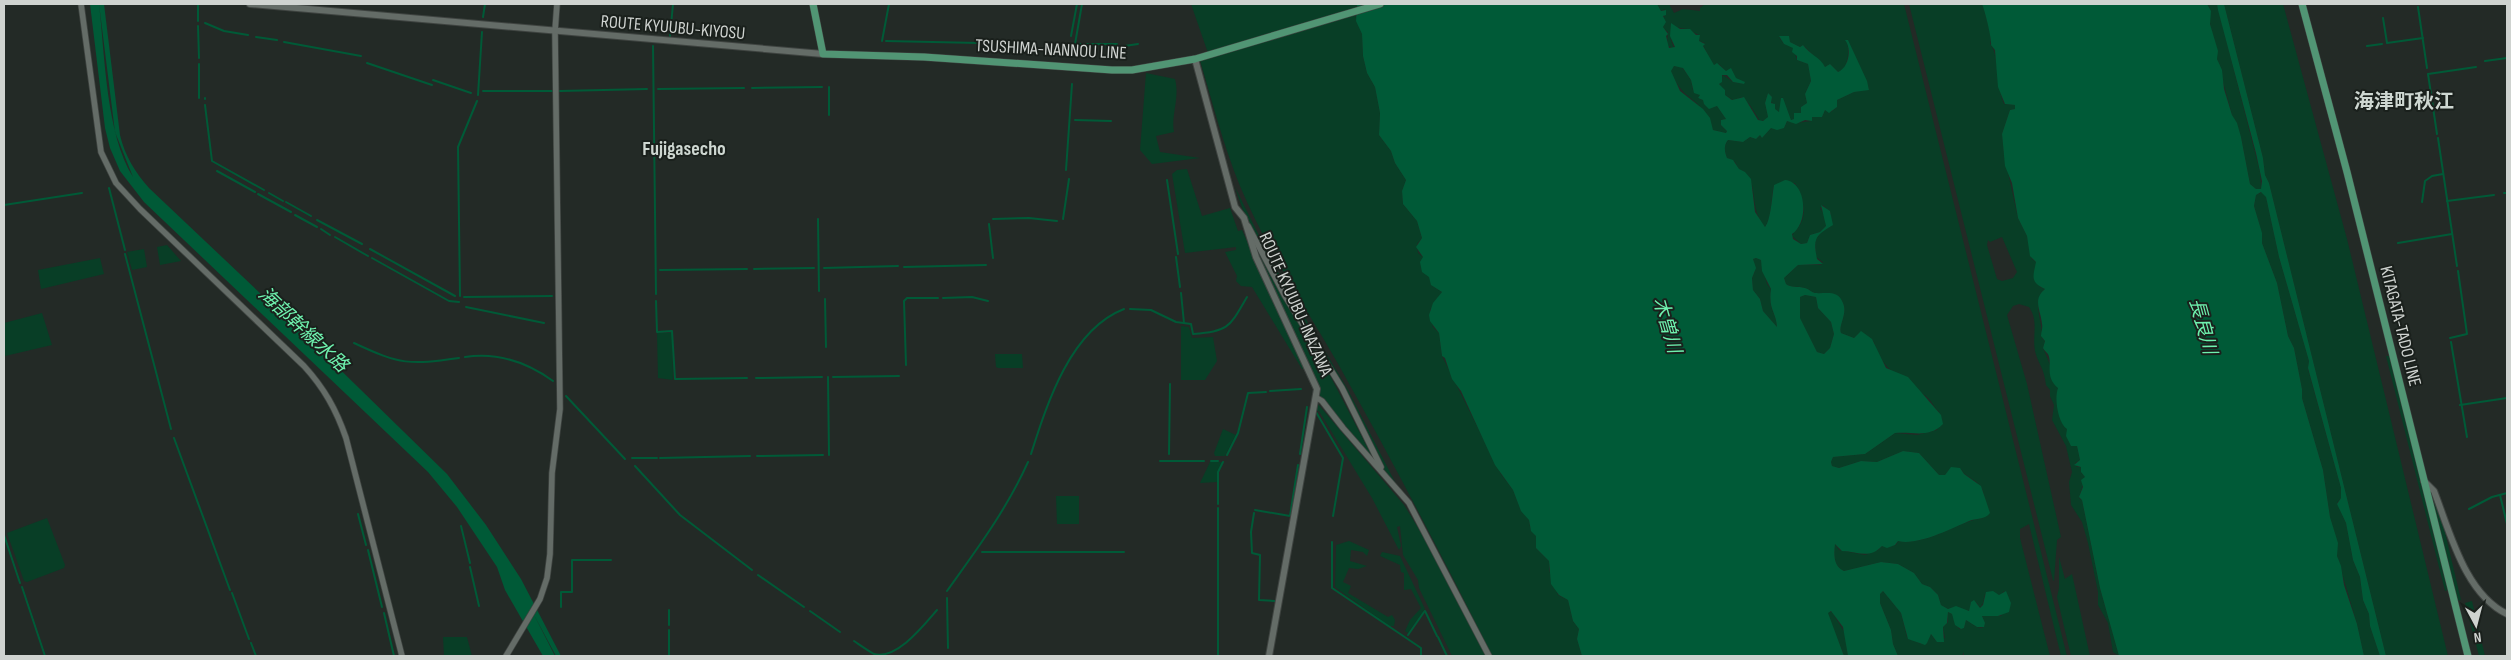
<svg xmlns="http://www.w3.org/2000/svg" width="2511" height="660" viewBox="0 0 2511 660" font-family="'Sofia Sans Condensed','Noto Sans JP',sans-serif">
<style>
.green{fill:#083e26;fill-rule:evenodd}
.water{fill:#005a37;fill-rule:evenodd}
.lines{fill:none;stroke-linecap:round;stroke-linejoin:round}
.stream{stroke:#005a37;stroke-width:2}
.tertiary-casing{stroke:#3f4441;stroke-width:7}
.secondary-casing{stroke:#3f4441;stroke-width:8}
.primary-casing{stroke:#3f4441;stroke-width:8}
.tertiary{stroke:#646c67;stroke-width:5.5}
.secondary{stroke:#646c67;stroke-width:6}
.primary{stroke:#519574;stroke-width:7}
.labels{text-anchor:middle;stroke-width:4;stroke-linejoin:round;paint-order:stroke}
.street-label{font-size:18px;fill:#cfd3d0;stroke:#1a201c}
.water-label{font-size:19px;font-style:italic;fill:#6ef1ae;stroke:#1a201c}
.quarter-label{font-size:20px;font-weight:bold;fill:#ced7d1;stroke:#1a201c}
</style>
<rect width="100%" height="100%" fill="#232a26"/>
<g class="green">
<path d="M1191,4h166l-2,11 7,19 1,22 4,17 8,14 5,26 -1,22 12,16 4,12 11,17 -4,11 1,13 14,17 5,17 -5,6 1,9 5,4 11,30 8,5 -12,18 3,17 6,6 3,23 59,118 12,16 6,15 10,15 1,7 6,9v12l13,13v9l9,25 10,5 5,21 6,8 -2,10 5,17h-90c-49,-99 -101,-198 -155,-294 -33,-58 -71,-113 -97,-176 -17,-41 -28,-86 -41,-129l9,-4z"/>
<path d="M1657,4h12l5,9 9,-4 17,2v-3l5,-4h199l163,652h-6l-32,-132 -9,5v9l30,118h-86v-4l-2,4h-64l-5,-12 -2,-14 -11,-27v-9l3,-3 18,22 6,24 14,7 10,-10 4,6 10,-2 -2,-11 5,-5v-10l4,2 7,15 5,-1 2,-8 11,7 5,1 3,-4 -3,-8h19l10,-13 -7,-12 -3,4 -16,-1 -2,9 -3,5 -3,-5h-6l-2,8 -15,-4 -6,2 -7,-4 -3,-10 -8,-8 -8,-3 -8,-11 -16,-9 -17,-2 -37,9c-11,-5 -10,-17 -9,-27l4,6 26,5 13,-5 4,-4 14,-1 2,-4c30,5 57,-19 85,-23 2,-15 5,-30 -11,-39 -5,-4 -8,-4 -11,-10h-11l-5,6h-6l-20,-22 -16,-2 -26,11 -16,-1 -22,7 -7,-2 -1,-4 2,-5 32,-3 30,-21 22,2 20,-5 2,-18c-5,-4 -7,-11 -12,-15 -21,-17 -47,-27 -53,-55l-15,-9 -5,5 -13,-5c-3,-9 7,-19 2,-30 -7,-13 -16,-9 -28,-10 -4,-1 -6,-4 -10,-5 -7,-2 -14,0 -19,-4l-2,-6 14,-13h23l2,-3 -7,-5 -1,-17 9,-11 7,-3v-13l-8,-8 -3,3 5,8 1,10 -6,6 -10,3 -3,8 -6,1 -9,-8c2,-5 6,-8 9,-13 7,-16 -1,-27 -6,-40l-21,2c-3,11 -2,34 -9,42 -18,-20 -4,-50 -26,-57l-4,-8 -8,-4c-2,-6 -4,-12 1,-18l15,2 7,-5 6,2 4,-4 2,3 9,-10h13l3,-7 9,2 16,-2v-4h10l3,-7 6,2 6,-5v-7l17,-8 15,-3 -22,-50c2,11 2,21 -4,31l-5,2 -8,-8 -5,3 -22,-22 -3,2 -10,-5 -2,-6 -9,1 5,7 9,3 4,13 11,4 3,17 -6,13 2,9 -6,4v6h-7v6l-3,1 -9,-23 -2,16 -5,-3 -1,-6 -3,-2 1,-5 -4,-4 -3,10 3,14 -2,3 -6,1 -10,-16 -8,-8 -9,3 -8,-5 -2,-6 -4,-5 4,-9 10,7 11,2 -11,-8 -1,-6 -6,1 -7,-7 -6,1 -10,-20 2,-2 -6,-2v-6l-12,-6 -13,-2 -3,13 3,9h4l2,3 -6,3v-6l-7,-4 1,-13 -5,-4 2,-19 -4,2z"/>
<path d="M1909,4l74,1c2,9 10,32 7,39 8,5 7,45 14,60l11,1v4l-5,1 -8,24 2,20 14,64 9,18 5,23 4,3 4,25 5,2c-14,12 -2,33 -3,49l3,3 -2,7c2,4 15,36 15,40 0,7 -2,12 0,19 2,8 8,15 9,22 1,6 0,10 3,15l7,2 3,14 -5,3 2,4h4v5l4,5 -6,21 3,2 18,88 19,68 -6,-4 -5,-29 -10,-18v-13l-10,-49 -6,-21 -11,-17 -2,-23 3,-10 -6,-26 -14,-26 2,-15 -4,-9v-6l-4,-5c-2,-18 -7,-19 -11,-34 -3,-15 4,-30 -6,-44l-10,-3 -6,2 -6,9 20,69 34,153 -4,3 -3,41 -1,-1zM2002,237l15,35 -4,6 -11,3 -5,-2 -10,-34 1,-5 2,2z"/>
<path d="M2207,4h10l43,168 1,17h-5l-6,-5 -9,-47 -9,-22 -15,-56c1,-13 -5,-22 -7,-36 -2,-7 1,-11 -3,-19z"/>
<path d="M2224,4h59l64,235 101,417h-62l-117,-473 -4,-8 -2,-17z"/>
<path d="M1674,66l8,1 9,13 2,10 8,5 -3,3 6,2v4l7,4 6,-2 9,13 -5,1v5l6,6 -1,2 -13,-3c-3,-5 -2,-10 -6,-15 -14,-20 -27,-18 -37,-46z"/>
<path d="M1146,73l29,6c5,19 -4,35 -1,53l-18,4 4,16 40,6 -48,6 -12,-14z"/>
<path d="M1187,169l15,47 28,-8 8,23 4,-1 62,138 -2,1 -50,-82 -11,-1 -5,-5 1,-5 -12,-24 11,-2v-3l-51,6 -13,-79 5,-4z"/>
<path d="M1235,187l38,77 75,126 48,94 -10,-10 -56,-111 -43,-69 -41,-75z"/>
<path d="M2262,192l4,5 13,60 30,104 -1,8 33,119v10l-4,5 9,20 7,37 7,17 3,23 6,14 1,12 10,30h-16l-7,-32 -20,-68 -1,-17 -6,-22 -7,-47 -21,-72v-9l-8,-41 -6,-12 -11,-53 -15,-40 -2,-16 -6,-21 2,-11z"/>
<path d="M1250,235l76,133 47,90 -56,-65z"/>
<path d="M167,245l14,16 -21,4 -3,-18z"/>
<path d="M144,249l3,18 -15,3 -5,-18z"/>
<path d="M100,258l4,16 -63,15 -3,-19z"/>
<path d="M1756,258l5,2 6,24 4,5c-3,21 5,22 6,38l-14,-16 -3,-12 -7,-9 -1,-12 3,-7 -2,-12z"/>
<path d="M1805,295l11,2 2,11 13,14 3,12 -4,14 -6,6 -7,-2 -17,-33v-22z"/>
<path d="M42,313l10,32 -47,11 -1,-33z"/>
<path d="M1181,326l8,1 3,11 21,-1 4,24 -12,19h-24z"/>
<path d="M657,333h15l1,47 -15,-2z"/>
<path d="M995,354h27l1,14h-25l-2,-1z"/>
<path d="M2386,356h4l58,234 -3,1z"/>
<path d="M1317,403l87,102 26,42 56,109h-34l-33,-68 -1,-8 -15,-25 -3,-29 -3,1 4,19 -2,4 -27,-52 -53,-87 -5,1z"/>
<path d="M1223,429l13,6 -11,21h-10l-1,-3z"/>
<path d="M1210,462h13l-6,10v10l-17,1z"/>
<path d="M2430,493l13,31 18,76 -4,1z"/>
<path d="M1056,496h23v28h-22z"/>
<path d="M47,518l18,47 -1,3 -37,14 -3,-1 -17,-48z"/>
<path d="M1349,541l20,9 -2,6 -4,-4 -12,-2 -1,11 17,5 -9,3 -9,-1 -6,14 8,4 -3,7 40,24 4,-2 3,5 -1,6h-5l-54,-39 1,-42z"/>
<path d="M1382,552l18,4 25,53 -17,24 -3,-2 5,-11 11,-12 -10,-19 -7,1v-17l-3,-1 -1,-7 -20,-9z"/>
<path d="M2059,557l6,22 7,-5 18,82h-19l-14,-59 2,-9z"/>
<path d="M2472,601l13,55h-6l-14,-53z"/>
<path d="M1828,612h4l13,21 3,23h-4c-3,-12 -17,-36 -16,-44z"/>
<path d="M443,637h24l5,19h-28z"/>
</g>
<g class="water">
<path d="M90,4h9c6,52 7,130 34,173l-18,-45 -16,-128h5l16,131c5,21 15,37 29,53l168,159 130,127 39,51 35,54 40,77h-5l-23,-43 22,43h-12l-38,-66 -8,-23 -40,-60 -29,-35 -284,-270 -24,-31 -10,-23 -5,-20z"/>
<path d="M1357,4h300l4,7 5,-1v5l-3,1 3,6 -3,5 5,7 -2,2 3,12 6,-1 -5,-11 1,-13 9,6h10l6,6h4l-1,6 6,3 -2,2 11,19 3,-2 9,8 5,-3 5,10 9,4 -1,2 -11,-2 -6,-7h-5v7l-3,2 6,6v5l7,5 12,-3 14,23 5,1 5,-4 -3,-14 3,-10 4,4 -1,6 4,1v5l4,3 2,-14h2l8,22 3,-1v-6h7v-6l6,-4 -2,-9 6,-13 -3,-17 -11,-4v-4l-5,-4 1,-4 -9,-4 -5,-8h10l1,6 10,5 3,-2c6,9 17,12 22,22l5,-3 8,8c11,-4 14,-24 7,-32h3l19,41 2,9 -15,2 -17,8v7l-8,6 -4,-3 -3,7h-10v4l-7,-1 -9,4 -9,-3 -3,7 -7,2 -6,-2 -9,10 -2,-3 -4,4 -6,-2 -7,5 -15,-2c-5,6 -3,12 -1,18l6,2 6,9 6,3 6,7 4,33 10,15c6,-7 7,-31 9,-42l11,-5c22,2 24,43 7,54l1,5 8,5 6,-1 3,-8 10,-3 6,-6 -5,-21 9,6 3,14c-18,11 -20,13 -16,34l6,5 -25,1 -14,13 2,6c5,4 12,2 19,4 4,1 6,4 10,5 11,1 23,-4 28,10 5,11 -5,22 -2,30l13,5 7,-7 11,8 14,29 22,9 33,38 2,9c-15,15 -30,7 -48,9l-30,21 -32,3 -2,5 1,4 7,2 22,-7 16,1 26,-11 16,2 20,22h6l6,-8 9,1 4,6 17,12 9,27c-5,7 -14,5 -21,8 -19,8 -51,25 -71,20l-3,4 -8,3 -5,-2c-13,14 -25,5 -40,5l-7,-7c-1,10 -2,22 9,27l37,-9 17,2 16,9 8,11 8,3 8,8 3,10 7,4 8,-3 13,5 2,-9 3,-2 6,8 3,-3 3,-13 7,-1 6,4 7,-4 5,12 -2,9 -11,4h-16l3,7 -1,4h-7l-11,-7 -2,8 -3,1 -6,-4 -3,-11 -4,-2 -1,11 -4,4 1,15h-7l-6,-8 -4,9 -2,2 -17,-6 -7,-26 -18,-22 -3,3v9l11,27 2,14 5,12h-50l-5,-29 -12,-16 -3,2 16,43h-262l-5,-17 2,-10 -6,-8 -5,-21 -9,-5 -8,-11 -2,-23 -13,-13v-12l-5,-5 -2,-11 -8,-9 -8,-21 -18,-25 -34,-74 -9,-12 -7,-21 -3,-2 -3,-23 -9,-12 -1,-6 4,-12 9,-11 -11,-7 -2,-8 -7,-5 -2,-10 3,-5 -7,-10 6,-9 -5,-17 -14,-17 -1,-13 4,-11 -11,-17 -4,-12 -12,-16 1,-22 -5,-26 -8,-14 -4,-17 -1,-22 -6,-13zM1674,66l9,2 8,12 3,13 6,2 -2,3 5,2 1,4 5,5 8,-3 9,13 -5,1v5l6,6 -1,2 -13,-3 -3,-12 -7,-9 -23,-18 -9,-20zM1756,258l5,2 1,11 9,18c-3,21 5,22 6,38l-14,-16 -3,-12 -7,-9 -1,-12 4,-10 -3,-9zM1805,295l11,2 2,11 13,14 3,12 -4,14 -6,6 -7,-2 -17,-34v-21z"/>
<path d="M1982,4h225l4,7 -1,13 8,27 -1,8 5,11 2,19 8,26 5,8 4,14 9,47 6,5h5l1,-8 -6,-28 -38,-143 -1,-6h7l39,154 2,17 4,8 117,473h-6l-10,-30 -1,-12 -6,-14 -3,-23 -7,-17 -7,-37 -9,-19 4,-6v-10l-33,-120 1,-7 -30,-104 -13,-60 -5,-5 -5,3 -2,11 8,27v10l15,40 11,53 6,12 8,41v9l21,72 7,47 8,26 -1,13 4,10 3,19 13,39 7,32h-245l-19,-68 -18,-88 -3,-3 4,-10 -2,-7 4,-3 -4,-5v-5l-7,-2 6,-5 -3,-14h-6l-5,-10 1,-7c-9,-6 -13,-31 -9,-41 -14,-12 -5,-24 -10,-34 -2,-2 -4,-4 -5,-6l2,-7 -4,-5c0,-4 2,-8 1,-12 -1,-14 -10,-24 3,-35 -15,-7 -12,-12 -9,-27l-6,-6 -3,-20 -9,-18 -6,-35 -7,-17 -3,-32 8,-24 5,-1v-4l-10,-1 -7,-17 -3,-37 -4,-5c1,-6 -6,-34 -9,-41z"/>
</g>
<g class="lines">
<g class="stream">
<path d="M1082,4l-7,40h42"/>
<path d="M198,5v16"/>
<path d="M2418,7l9,61"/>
<path d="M483,17l2,-13"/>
<path d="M2383,18l4,25 36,-5"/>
<path d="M205,23l19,8 24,4"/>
<path d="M198,26l1,32"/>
<path d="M670,36l3,-32"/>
<path d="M1071,36l6,-32"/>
<path d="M256,37l21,3"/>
<path d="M882,41l7,-37"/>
<path d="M886,41l93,2"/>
<path d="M284,42l77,14"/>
<path d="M653,46l3,248"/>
<path d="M2367,46l15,-2"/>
<path d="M1118,47l20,-3"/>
<path d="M2485,61l22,-3"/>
<path d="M367,63l65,22"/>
<path d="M199,64v34"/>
<path d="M433,80l38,13"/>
<path d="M829,87v28"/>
<path d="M752,88l70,-1"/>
<path d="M658,89l86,-1"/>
<path d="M483,91h69"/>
<path d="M560,91l87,-2"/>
<path d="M478,95l4,-63"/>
<path d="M205,98v1"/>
<path d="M205,105l7,56 52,29"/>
<path d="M1075,120l36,1"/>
<path d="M2437,134l-9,-60 48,-7"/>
<path d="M2438,138l19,128"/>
<path d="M1066,170l6,-86"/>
<path d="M217,171l38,21"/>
<path d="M1167,180l11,74"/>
<path d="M109,188l16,62"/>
<path d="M269,193l14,8"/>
<path d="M2504,193h3"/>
<path d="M258,194l33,18"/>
<path d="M2447,201l47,-6"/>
<path d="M286,202l25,14"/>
<path d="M2422,202l3,-21 7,-5 11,-2"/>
<path d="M4,205l78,-12"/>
<path d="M295,215l22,12"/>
<path d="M818,219l1,72"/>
<path d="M993,219l36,-1 28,3"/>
<path d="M1063,219l6,-40"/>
<path d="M317,220l45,24"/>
<path d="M989,224l4,34"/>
<path d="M321,229l9,6"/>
<path d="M335,237l33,19"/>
<path d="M2398,243l54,-9"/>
<path d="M370,249l85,47"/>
<path d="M125,254l46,175"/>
<path d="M1176,257l4,30"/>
<path d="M372,258l77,43 10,1"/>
<path d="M904,267l82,-2"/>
<path d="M824,268l74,-2"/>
<path d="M754,269l60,-1"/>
<path d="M660,270l87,-1"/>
<path d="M1181,293l3,30"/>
<path d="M460,296l-2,-149 19,-46"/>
<path d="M464,297l88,-1"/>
<path d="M943,298l29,-1 16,4"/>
<path d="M825,299l1,48"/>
<path d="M656,301l1,31 15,-1 3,48 72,-1"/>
<path d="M466,307l78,16"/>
<path d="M1130,309l21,1 25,12 15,2 2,10c36,-3 36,-6 54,-37"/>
<path d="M2450,338l17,-4 -9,-63"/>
<path d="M2451,342l16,95"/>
<path d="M354,343c47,22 55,22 105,15"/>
<path d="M465,357c33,-5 63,6 88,24"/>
<path d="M906,365l-2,-64 3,-3h31"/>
<path d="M828,377l1,78"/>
<path d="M833,377l66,-1"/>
<path d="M756,378l66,-1"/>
<path d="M1270,391l31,-2"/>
<path d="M566,396l59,63"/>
<path d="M2460,405l47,-7"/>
<path d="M1316,412l27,46 -10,58"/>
<path d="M174,438l56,152"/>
<path d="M1031,454c16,-50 39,-124 93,-145"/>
<path d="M1169,454l1,-70"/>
<path d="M1300,454l7,-47"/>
<path d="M1227,455l11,-22 10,-40 18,-1"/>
<path d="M757,456l66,-1"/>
<path d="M632,458h25"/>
<path d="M660,458l90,-2"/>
<path d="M1160,461h44"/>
<path d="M1211,461h7"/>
<path d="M635,466l45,49 72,55"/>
<path d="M2500,495l7,29"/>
<path d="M1218,504v-32l5,-10"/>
<path d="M2469,509l23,-12 15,-4"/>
<path d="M1255,510l35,6 8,-51"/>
<path d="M1254,513l-3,19 1,21 8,2 -1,45 16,1"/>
<path d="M358,514l8,31"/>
<path d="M461,526l9,37"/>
<path d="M4,535l16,48"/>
<path d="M1332,542v46l89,60v8"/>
<path d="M368,550l14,57"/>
<path d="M982,552h142"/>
<path d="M470,567l9,39"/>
<path d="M758,575l46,32"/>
<path d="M22,587l23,69"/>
<path d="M947,591c30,-42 60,-82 81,-129"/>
<path d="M232,593l17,46"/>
<path d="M947,598l1,50"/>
<path d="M561,607v-15h11v-32h39"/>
<path d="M810,611l30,21"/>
<path d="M1425,611l12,25"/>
<path d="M384,613l10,43"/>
<path d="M669,625v-15"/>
<path d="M669,630v26"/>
<path d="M1408,635l16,-23"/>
<path d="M1438,637l9,19"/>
<path d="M854,641c6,4 13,9 20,13 23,6 50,-29 63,-44"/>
<path d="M251,643l5,13"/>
<path d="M1218,656v-148"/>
</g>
<g class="tertiary-casing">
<g id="tertiary">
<path d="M81,4l20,148 15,31 24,26 164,157c20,22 32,43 42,72l56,218"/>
<path d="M1248,226l37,70 57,92 39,79"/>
<path d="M1317,398l5,3 21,27 66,75 80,153"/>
<path d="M506,656l34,-57 7,-21 3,-24 2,-81 8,-64 -5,-378 2,-27"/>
</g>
</g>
<g class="secondary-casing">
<g id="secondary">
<path d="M250,4l573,50"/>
<path d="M1195,59l40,148 9,11 12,39 61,132 -48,267"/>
<path d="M2424,481l10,10c16,41 31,103 73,123"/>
</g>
</g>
<g class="primary-casing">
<g id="primary">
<path d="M813,4l10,50 101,3 188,13h20l63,-11 185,-55"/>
<path d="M2302,4l45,168 121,484"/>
</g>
</g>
<use href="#tertiary" class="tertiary"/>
<use href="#secondary" class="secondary"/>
<use href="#primary" class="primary"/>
</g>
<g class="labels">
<g class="street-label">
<text transform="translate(673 27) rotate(5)" y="6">ROUTE KYUUBU-KIYOSU</text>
<text transform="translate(1051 49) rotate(3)" y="6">TSUSHIMA-NANNOU LINE</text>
<text transform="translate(1296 304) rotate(66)" y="6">ROUTE KYUUBU-INAZAWA</text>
<text transform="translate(2401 326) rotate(76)" y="6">KITAGATA-TADO LINE</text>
</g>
<g class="water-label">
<text transform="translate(1668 325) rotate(74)" y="7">木曽川</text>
<text transform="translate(2204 326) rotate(75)" y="7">長良川</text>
<text transform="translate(304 329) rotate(43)" y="7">海部幹線水路</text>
</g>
<g class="quarter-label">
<text x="2404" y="108">海津町秋江</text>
<text x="684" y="155">Fujigasecho</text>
</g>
</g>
<rect width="2511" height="660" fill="none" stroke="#cfd3d0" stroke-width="10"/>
<g transform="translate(2476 625) rotate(173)" stroke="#1a201c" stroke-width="4" paint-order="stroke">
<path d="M0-4L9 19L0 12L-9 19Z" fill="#cfd3d0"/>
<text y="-8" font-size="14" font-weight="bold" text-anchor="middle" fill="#cfd3d0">N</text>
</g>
</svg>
